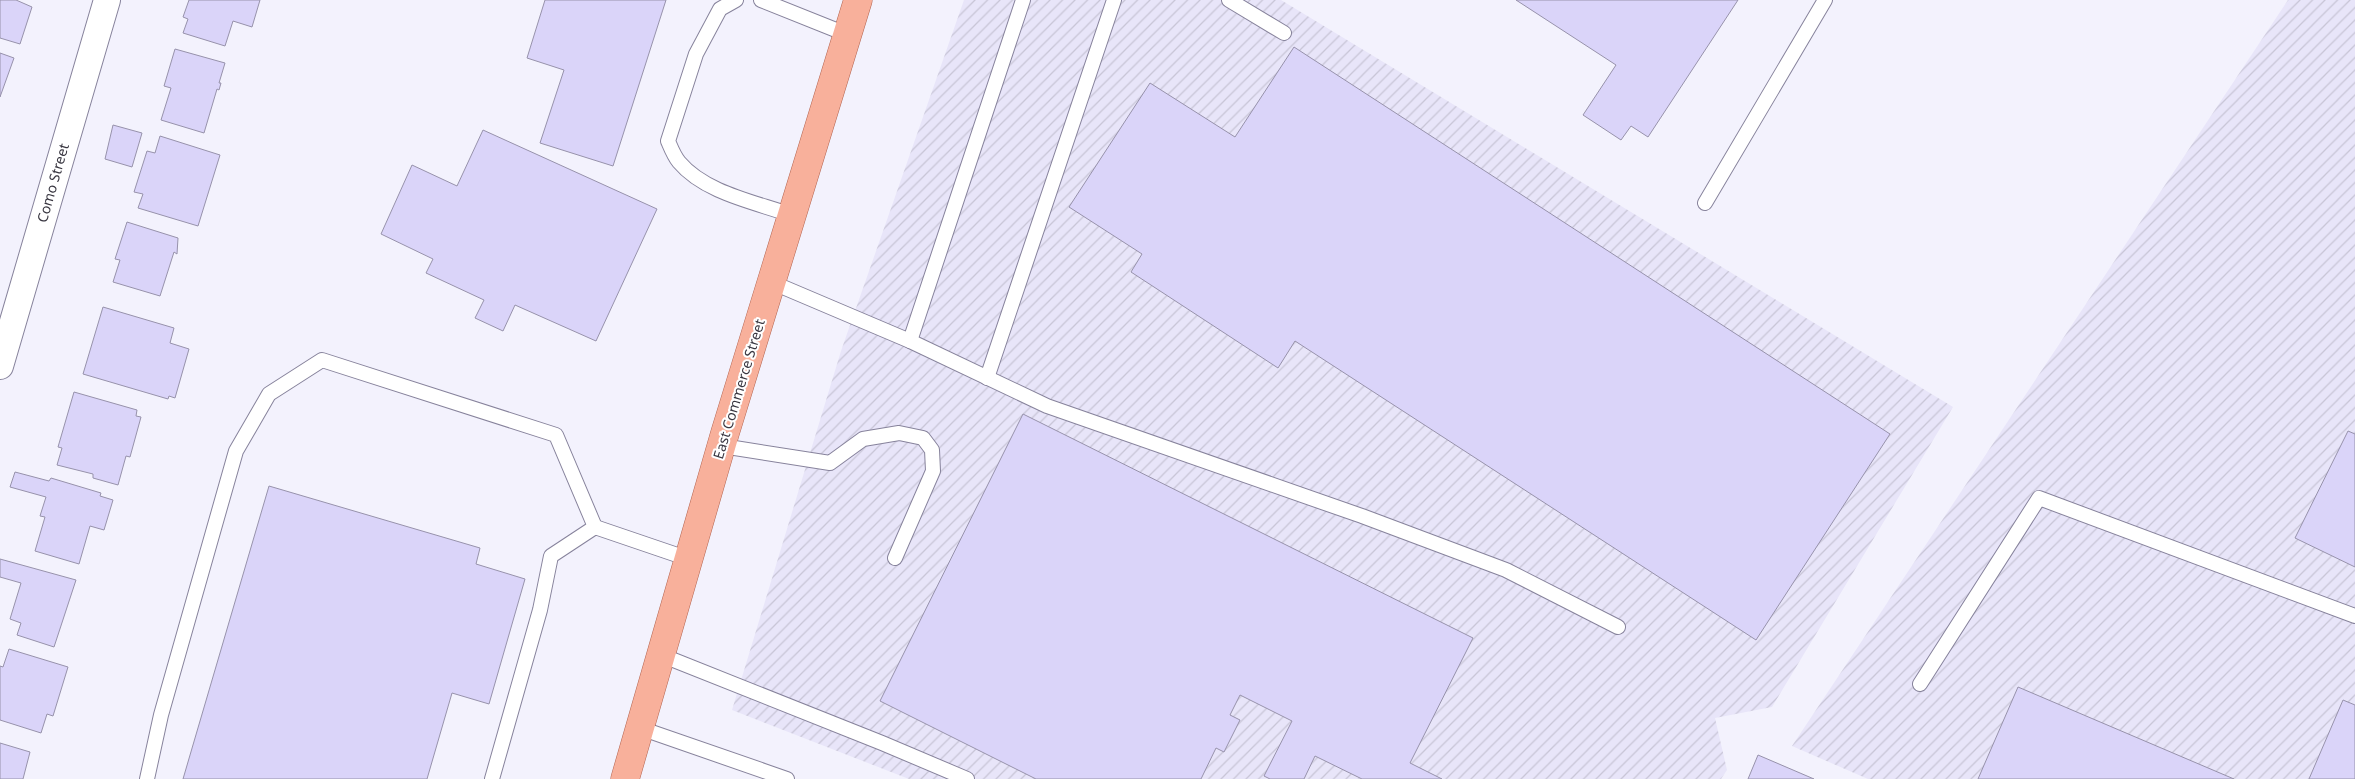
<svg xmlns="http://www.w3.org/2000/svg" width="2355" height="779" viewBox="0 0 2355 779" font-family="'Noto Sans',sans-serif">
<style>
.industrial{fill:url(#industrial-furrows)}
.building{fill:#dad4f9;stroke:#9792ab}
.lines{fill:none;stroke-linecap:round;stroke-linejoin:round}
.lane-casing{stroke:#87839c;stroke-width:16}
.street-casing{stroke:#87839c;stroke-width:28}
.primary-casing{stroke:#b26450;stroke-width:29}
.lane{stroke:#fff;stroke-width:14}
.street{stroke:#fff;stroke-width:26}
.primary{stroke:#f8b09b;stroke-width:28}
.labels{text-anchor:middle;stroke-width:4;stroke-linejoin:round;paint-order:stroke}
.street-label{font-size:14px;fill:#383640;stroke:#fff}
</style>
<defs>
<pattern id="industrial-furrows" width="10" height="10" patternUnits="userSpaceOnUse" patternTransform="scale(1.25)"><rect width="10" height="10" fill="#e8e5f9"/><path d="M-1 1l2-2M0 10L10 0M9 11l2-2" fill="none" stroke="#c8c5d6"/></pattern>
</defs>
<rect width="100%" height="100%" fill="#f3f2fd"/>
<g class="industrial">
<path d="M964,0h317l672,407 -181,300 -57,11 12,52 -6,9h-812l-177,-69 109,-359z"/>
<path d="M2288,0h67v779h-487l-76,-33z"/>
</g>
<g class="building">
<path d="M0,0h16l16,7 -12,37 -20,-6z"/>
<path d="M189,0h71l-8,27 -19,-6 -8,25 -42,-13 5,-14 -5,-2z"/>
<path d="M545,0h121l-53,166 -73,-23 24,-73 -37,-12z"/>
<path d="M1516,0h222l-90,137 -17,-11 -10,14 -38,-25 33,-50z"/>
<path d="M1294,47l596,387 -134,206 -461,-299 -17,27 -147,-96 11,-18 -73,-47 81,-124 85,54z"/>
<path d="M175,49l50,14 -6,20h2l-2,7 -2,-1 -13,44 -43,-13 10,-32 -7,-2z"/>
<path d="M0,53l14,5 -14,39z"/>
<path d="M113,125l29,8 -10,34 -27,-8z"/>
<path d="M483,130l174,79 -61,132 -81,-36 -12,26 -28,-13 9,-18 -58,-27 7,-14 -52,-25 31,-69 45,21z"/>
<path d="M160,136l60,19 -22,71 -60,-18 5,-14 -9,-2 13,-41 8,2z"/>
<path d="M127,222l51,16 -1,16 -3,-2 -14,44 -47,-14 7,-22 -5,-1z"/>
<path d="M103,307l71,21 -4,15 19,6 -14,49 -6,-2 -1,3 -85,-25z"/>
<path d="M74,392l63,18 -1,6 5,1 -11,40 -4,-1 -8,29 -25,-7v-4l-36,-9 5,-17 -4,-1z"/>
<path d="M1023,414l450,224 -63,125 32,16h-80l-47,-23 -11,23h-34l-6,-3 28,-55 -52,-26 -10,20 10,5 -16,32 -8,-4 -15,31h-165l-156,-78z"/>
<path d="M2348,431l7,3v133l-60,-29z"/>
<path d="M15,472l34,9 2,-3 50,15 -1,3 13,4 -9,30 -14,-4 -11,38 -44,-13 10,-34 -5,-1 6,-19 -36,-10z"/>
<path d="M269,486l211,62 -4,16 49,15 -36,125 -37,-11 -25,86h-244z"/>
<path d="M0,559l76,21 -22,67 -37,-12 4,-12 -11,-4 11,-36 -21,-6z"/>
<path d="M9,649l59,18 -15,49 -6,-2 -6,19 -41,-13v-54l3,1z"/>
<path d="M2018,687l216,92h-256z"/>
<path d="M2343,700l12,5v74h-46z"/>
<path d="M0,743l30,9 -7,27h-23z"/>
<path d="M1758,755l56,24h-66z"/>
</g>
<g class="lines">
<g class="lane-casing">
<g id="lane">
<path d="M736,0l-16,9 -24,45 -28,87c3,7 6,15 11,21 26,31 76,40 112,53"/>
<path d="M761,0l85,34"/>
<path d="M1229,0l55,33"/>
<path d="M1705,203l120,-203"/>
<path d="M771,282l139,59 137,65 315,110 144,54 112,57"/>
<path d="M910,341l113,-341"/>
<path d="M987,378l127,-378"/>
<path d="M722,446l108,17 33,-24 36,-6 24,5 9,12 1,21 -38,87"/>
<path d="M661,655l221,88 85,36"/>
<path d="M1920,684l119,-186 316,118"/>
<path d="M640,728l147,51"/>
<path d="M147,779l14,-64 75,-264 33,-57 53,-34 234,75 39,92"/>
<path d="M492,779l48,-169 11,-54 44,-29 94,32"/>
</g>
</g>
<g class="street-casing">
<path id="street" d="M0,366l107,-366"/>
</g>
<g class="primary-casing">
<path id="primary" d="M625,779l100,-346 133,-433"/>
</g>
<use href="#lane" class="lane"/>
<use href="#street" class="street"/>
<use href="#primary" class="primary"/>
</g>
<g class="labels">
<g class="street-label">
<text transform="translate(53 183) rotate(-74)" y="5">Como Street</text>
<text transform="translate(739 389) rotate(-73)" y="5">East Commerce Street</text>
</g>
</g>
</svg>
